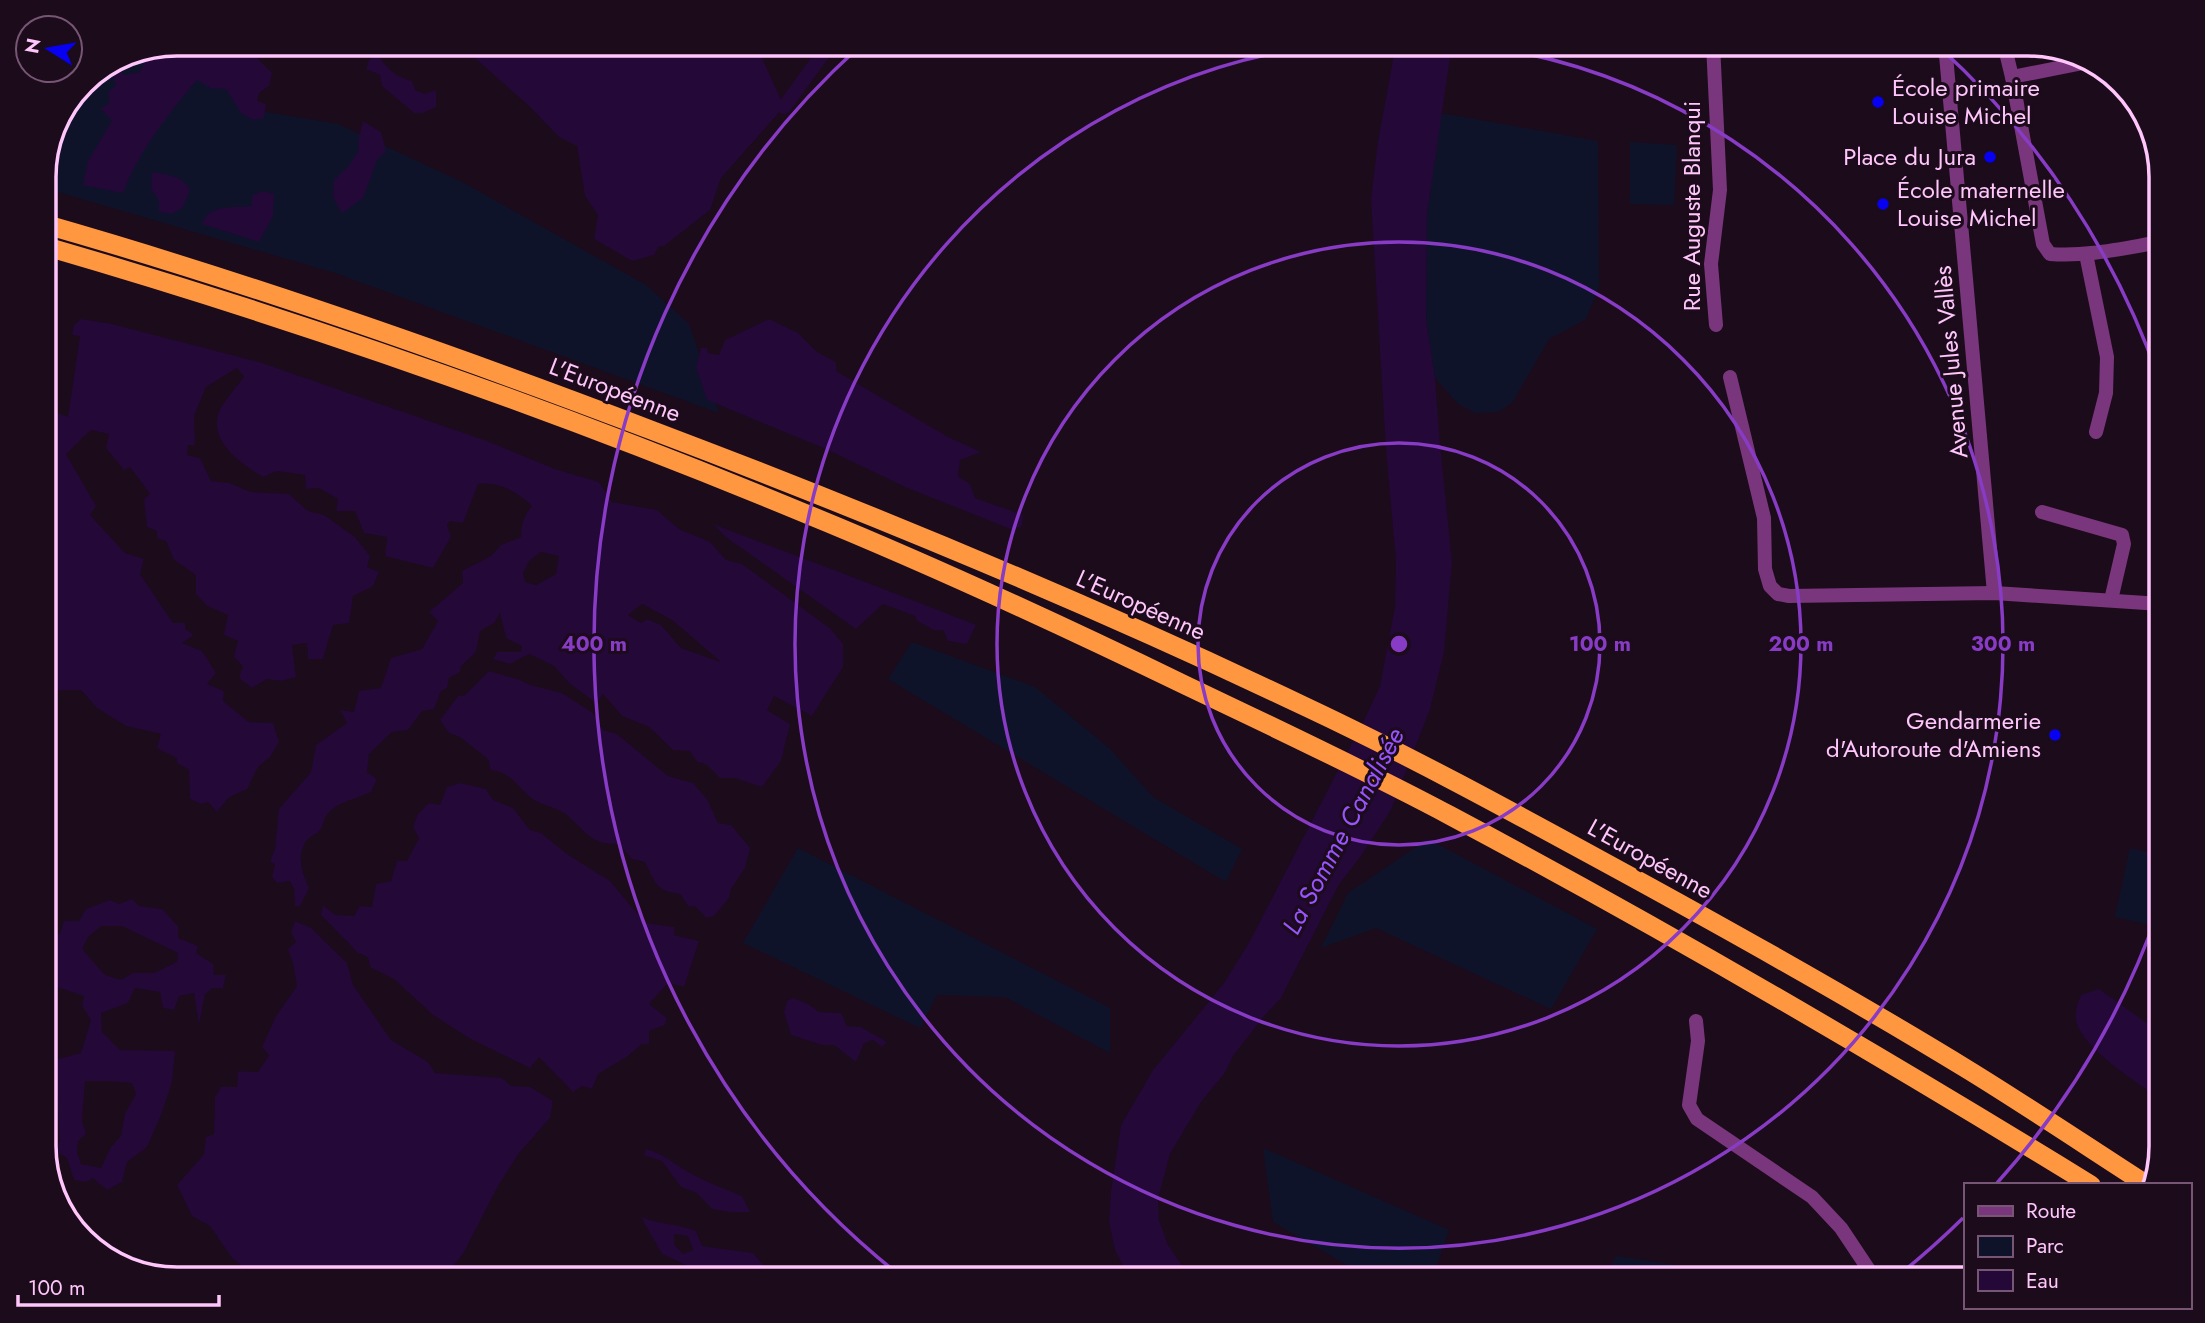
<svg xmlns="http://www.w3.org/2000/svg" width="2205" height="1323" viewBox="0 0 2205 1323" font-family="Jost,sans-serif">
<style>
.green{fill:#0f132a}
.water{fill:#230838;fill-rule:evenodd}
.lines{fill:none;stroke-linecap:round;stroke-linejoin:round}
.canal{stroke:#230838;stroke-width:14}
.minor{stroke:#7a367c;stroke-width:14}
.highway{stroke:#ff9741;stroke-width:19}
.ring{fill:none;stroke:#883bc5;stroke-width:3.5}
.poi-dot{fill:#0700f1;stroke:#1c0b1b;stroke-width:2.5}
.labels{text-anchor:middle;stroke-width:6;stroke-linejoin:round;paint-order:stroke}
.poi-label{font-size:24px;fill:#ffc6fc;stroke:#1c0b1b;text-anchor:start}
.street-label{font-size:24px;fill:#ffc6fc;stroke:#1c0b1b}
.water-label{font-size:26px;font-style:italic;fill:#9854ff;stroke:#1c0b1b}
.rim{fill:none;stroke:#ffc6fc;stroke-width:3.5}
.centre{fill:#883bc5;stroke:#1c0b1b;stroke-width:3.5}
.ring-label{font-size:21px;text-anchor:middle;font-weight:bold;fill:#883bc5;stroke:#1c0b1b;stroke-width:6;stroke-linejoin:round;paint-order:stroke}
</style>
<rect width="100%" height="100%" fill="#1c0b1b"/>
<g class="green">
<path d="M170,45l84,65 84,14 124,58 184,103 43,39 30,89 -384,-140 -277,-81 -14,-2v-21l39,-86 43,-29z"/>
<path d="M1441,113l157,28 1,146 -13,32 -37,20 -37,64 -14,9 -22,1 -18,-9 -23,-26 -9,-61 1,-103z"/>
<path d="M1630,142l47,3 -3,60 -44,-1z"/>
<path d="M912,642l123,45 75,62 43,48 89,52 -16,33 -338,-203z"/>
<path d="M1428,839l169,90 -46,80 -175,-81 -55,20 27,-55z"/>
<path d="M798,848l312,160v45l-105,-56 -68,-2 -17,33 -177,-85z"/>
<path d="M2130,848l31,7v24l-10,46 -36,-8z"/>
<path d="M1263,1148l186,82 -17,49h-61l-98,-57z"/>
<path d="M1616,1256l67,10 -7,13h-71z"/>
</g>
<g class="water">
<path d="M177,44h135l-13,11h-14l-19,-7 -9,10 15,15 -3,13 -10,7 -2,8 9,3 -2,14 -11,2 -12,-7 -15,-24 -16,-1 -13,-8c-29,34 -58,71 -74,113l-40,-8 5,-24 24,-40 -11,-12 9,-7 -2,-9 8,-8 -3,-10 6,-6 5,6 16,-3 11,-23z"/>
<path d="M478,44h269l12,7 25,56 -63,71 -11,32 -46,36 -6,1 -4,8 -22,6 -38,-22 4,-24 -13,-19 -8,-50 -18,-9 -30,-31 -53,-47z"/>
<path d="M1396,44h56l-25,170 -1,103 9,61 5,66 12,118 -8,90 -14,57 -39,101 -30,46 -23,30 -57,112 -16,17 -32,41 -9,18 -23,28 -31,52 -12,45 1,21 9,25 23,34h-61l-15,-29 -6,-28 2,-31 10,-66 32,-55 71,-87 26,-42 116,-225 14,-30 15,-79 1,-46 -10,-111 -15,-251 7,-58z"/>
<path d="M378,53c5,14 20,25 34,28l3,9 9,4 12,-4v17l-13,6h-9l-32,-27 -2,-11 -14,-6 3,-9z"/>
<path d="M363,121l18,11 5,19 -9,9 -14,38 -21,15 -9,-16 1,-17 14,-13 10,-15 1,-15z"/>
<path d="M152,172c15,2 31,4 38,18l-7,17 -11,7 -13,-2v-11l-8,-13z"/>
<path d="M261,191l13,3 -1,22 -14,26 -57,-18c7,-20 32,-16 50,-18v-10z"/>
<path d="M44,315l7,3 -6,11 4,10 3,72 16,6 12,-81 -8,-1 2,-10 7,-6 31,5 147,38 228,79 68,28 44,13 13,20 45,8 22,19 31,13 16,18 16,4 89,65 12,15v23l-31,49 -38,-20 -7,14 23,14 -9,37 -19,26 -27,-9h-15l-14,-14 -9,-2 -7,-11 -17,-1 -24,-23 -27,-11 -19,-22 -7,9 -27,-20 -15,-17 -25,-12 -19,10 -17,-5 4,-7h24l1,-6 -16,-8 -6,-25 -6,10 -14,8 -4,21 -15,14 -1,6 -11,6 -2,10 -6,3 -7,18 -12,2 -14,19 -16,2 -23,22 -2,18 10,7 -6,13c-14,7 -35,10 -44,23 -4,4 -3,11 -7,15 -3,4 -10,6 -13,10 -11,14 -5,34 2,48l-9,18h-5l-1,-17 -4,-8 -13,2 -5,-6 3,-13 -5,-2 5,-14 4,-39 32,-37 5,-27 31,-22 -7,-13 14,2 5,-21 22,-3 10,-30 31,-9 16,-28 -9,-9 34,-29 -1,-12 29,-15 10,-11 20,-8c0,-12 3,-22 11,-31 -15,-14 -33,-25 -54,-22l-15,39 -13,-2 -3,4 4,12 -18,31 -48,-12 2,-19 -23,-4 -9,-22h-19l2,-12 -19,-11 -13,1 -1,-14 -28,-4 -14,6c-20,-12 -49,-31 -46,-58 2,-14 19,-31 27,-42l-7,-9 -31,19 -12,29 1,29h-7l-1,10 13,3 11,23 18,2 22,9 38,2 19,17 16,4 31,22 15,19 -3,11 12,5 -6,14 -20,10 -4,27 -16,2 -10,34h-15l-1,-16 -15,2 4,32 -15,4 -14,-2 -15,9 -13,-10 4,-12 -9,-9 4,-16 -14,-6 4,-20 -21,-9 -11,-12v-19l-22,-15 -8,-19 -9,-3v-7l-10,-4 -3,-28 6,-5 -20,-27 -6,3 -18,-22 3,-14 -18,-4 -25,24 30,52 -6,9 35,38 19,6 -4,15 33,49h12v6l9,6 -12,8 20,8 14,22 -9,11 17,7 -1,10 26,21 24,1 6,19 -9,15 -12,10 -11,22 -19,9 -11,14 -9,-10 -7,2 -11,-5 -1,-29 -12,-7v-5l-20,-10 4,-14 -35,-8 -29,-18 -16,-18h-28l-9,12zM541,552l18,4 -3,18 -20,11 -11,-3 -2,-9 6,-12zM642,604l30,16 49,42 -40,-14 -20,-23 -14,-6 -6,4 -13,-8z"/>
<path d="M769,319l29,14 19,19 19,10v9l112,66 33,15 -21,8 -2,16 12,8 5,14 48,17 -1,11 -9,4 -108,-43 -79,-38 -119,-49 -11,-33 5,-19h6l1,5 11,2 6,-15z"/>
<path d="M713,524c88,34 176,66 263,101l-9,19 -19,-3 -5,-11h-9l-17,-9 -2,-5 -32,-12 -27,25 -129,-91z"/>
<path d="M489,671l31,9 10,5 32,8 31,20 10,17 14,4 51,42 25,7 14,16 11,24 13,2 19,23 -5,20 -14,21 -2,9 -15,18 -8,2 -11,-12 -6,1 -9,-13c-24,-3 -25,-11 -35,-32l-13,-3 -13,-15c-31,1 -34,-15 -55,-31 -10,-7 -25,-8 -34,-16 -14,-12 -20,-25 -39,-27l-3,-11 -28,-22 -11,-4 -9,-13 18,-24h6z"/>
<path d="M460,783l26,6 7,11 20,8 17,22 11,3 26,21 43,27 35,42 29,4v8l25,6 -15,46 -16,-4 -19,21 18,14 -2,7 -16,6v13h-7l-14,12 -30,18 -6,15 -10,-3 -9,6 -34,-35 -9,11 -61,-30 -36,-23 -39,-36 -24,-12 -2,-10 -10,-4 -37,-38 2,-10 12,10 19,1 6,-10 12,1 4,-23 15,-3 6,-20h10l12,-23 -6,-11 5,-13 11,-11 11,2 7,-18z"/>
<path d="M132,899l7,7 23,3 16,17v12l20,8 -2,7 17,11 1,11h12l-3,13h-10l-8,6 -6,31 -5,-32 -15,3 -5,14 -11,-2 -3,-16 -25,-4 -7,15 -27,10 1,19 18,18 55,1 -3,31 -11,33 -14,32 -20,15 -5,20 -15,8 -14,-12 -7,4 -12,-2 -7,-22 -15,-9 8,-7 -4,-60 -11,4 -1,-32 14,5 23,-6 10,-33 -9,-14 2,-10 -27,-9 -5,6 -8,1v-60h16l4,-13h15l7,-12 24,-9 9,4zM101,926h21l56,27 -1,9 -23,11h-21l-12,7 -16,-5 -23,-26 6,-12zM85,1081h22l25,2 4,11 -11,20 -4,22 -10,11 -10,21 -20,-4 -4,-12 1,-11 8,-7 -4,-13z"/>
<path d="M295,921l16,7 36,35 6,22 38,55 37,22 7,11 67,5 9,8 19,1 23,14 -3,17 -31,35 -21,33 -35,68 -20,25h-193l1,-6 -19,-15 -22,-32 -18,-10 -15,-31 27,-31 2,-17 8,-3 1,-37 6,-10h16l1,-16 20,1 11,-17 -7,-8 14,-31 21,-30 -4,-22 -5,-15 8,-7 -5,-9z"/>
<path d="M2099,989l62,44v67c-25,-19 -69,-45 -83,-73 -5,-11 -1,-22 3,-32z"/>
<path d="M793,998l15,6 11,8 22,1 6,13 14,1 26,15 -5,5 -9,-7 -9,3 -8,19 -22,-17h-12l-31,-10 -7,-23 3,-11z"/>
<path d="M646,1149c18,5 24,12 39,21 18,11 38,18 57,26l8,16h-20l-18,-3 -15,-16 -16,-6 -19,-26 -18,-6z"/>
<path d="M641,1217c18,7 37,7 55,14l6,15 51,7 20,23 -1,3h-45l-3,-6 -34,-6 -28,-13zM674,1234l14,2 5,14 -10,4 -9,-10z"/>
</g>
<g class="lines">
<path class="canal" d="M784,107l46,-63"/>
<g class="minor">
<path d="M1713,44l7,146 -9,74 5,61"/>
<path d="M1945,44l49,549"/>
<path d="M2004,44l8,33"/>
<path d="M2093,61l-81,16 31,167 7,10c37,3 74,-6 111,-12"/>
<path d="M2086,254l21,103 -1,36 -10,39"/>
<path d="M1730,377l34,141 1,51 5,17 8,8 11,2 205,-3 167,11"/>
<path d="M2042,512l80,23 2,9 -13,56"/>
<path d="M1696,1021l2,20 -9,64 8,14 115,78 29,31 34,51"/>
</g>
<g class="highway">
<path d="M44,224c206,59 408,130 607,206 222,84 441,175 655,277 102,48 201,102 300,156 123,67 245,135 364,208 60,37 118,76 177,114"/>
<path d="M44,246c258,75 512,164 760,267 130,53 257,112 383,173 88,42 178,84 264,130 218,116 430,240 640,369"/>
</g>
</g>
<g class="ring">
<circle cx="1399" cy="644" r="201"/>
<circle cx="1399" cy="644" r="402"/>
<path d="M1467 44A604 604 0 1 1 1331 44"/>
<path d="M2160 906A805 805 0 0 1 1997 1183M1963 1218A805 805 0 0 1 1895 1278M903 1278A805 805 0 0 1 860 46M1938 46A805 805 0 0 1 2160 382"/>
</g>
<g class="poi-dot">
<circle cx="1878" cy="102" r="7"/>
<circle cx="1990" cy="157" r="7"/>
<circle cx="1883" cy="204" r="7"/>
<circle cx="2055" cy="735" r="7"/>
</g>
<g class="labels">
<g class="poi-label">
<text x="1892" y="96">École primaire<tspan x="1892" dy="28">Louise Michel</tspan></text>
<text x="1976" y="165" text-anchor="end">Place du Jura</text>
<text x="1897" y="198">École maternelle<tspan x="1897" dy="28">Louise Michel</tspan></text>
<text x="2041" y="729" text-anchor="end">Gendarmerie<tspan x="2041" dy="28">d'Autoroute d'Amiens</tspan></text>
</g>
<g class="street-label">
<text transform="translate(1692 206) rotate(-90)" y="8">Rue Auguste Blanqui</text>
<text transform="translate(1951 362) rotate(-95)" y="8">Avenue Jules Vallès</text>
<text transform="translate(615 390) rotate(21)" y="8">L'Européenne</text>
<text transform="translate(1141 605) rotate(24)" y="8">L'Européenne</text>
<text transform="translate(1650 859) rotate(29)" y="8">L'Européenne</text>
</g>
<g class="water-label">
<text transform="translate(1343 831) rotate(-62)" y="9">La Somme Canalisée</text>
</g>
</g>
<path d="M0 0H2205V1323H0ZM177 56H2028A121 121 0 0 1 2149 177V1146A121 121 0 0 1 2028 1267H177A121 121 0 0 1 56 1146V177A121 121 0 0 1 177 56Z" fill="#1c0b1b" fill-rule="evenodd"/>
<path class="rim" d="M177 56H2028A121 121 0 0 1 2149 177V1146A121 121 0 0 1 2028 1267H177A121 121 0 0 1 56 1146V177A121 121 0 0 1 177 56Z"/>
<circle cx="1399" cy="644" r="10" class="centre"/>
<g class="ring-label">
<text x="1600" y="651">100 m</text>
<text x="1801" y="651">200 m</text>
<text x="2003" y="651">300 m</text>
<text x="594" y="651">400 m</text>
</g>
<rect x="1964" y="1183" width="228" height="126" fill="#1c0b1b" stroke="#775675" stroke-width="2"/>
<rect x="1978" y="1206" width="35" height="10" fill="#7a367c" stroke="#775675" stroke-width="2"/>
<text x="2026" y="1218" font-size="21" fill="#ffc6fc">Route</text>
<rect x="1978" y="1236" width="35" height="21" fill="#0f132a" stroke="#775675" stroke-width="2"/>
<text x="2026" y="1253" font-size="21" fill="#ffc6fc">Parc</text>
<rect x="1978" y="1270" width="35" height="21" fill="#230838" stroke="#775675" stroke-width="2"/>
<text x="2026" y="1288" font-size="21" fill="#ffc6fc">Eau</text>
<g transform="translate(49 49) rotate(281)"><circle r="33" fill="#1c0b1b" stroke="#775675" stroke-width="2"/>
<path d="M0-5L12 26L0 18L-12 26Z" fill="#0700f1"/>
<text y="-10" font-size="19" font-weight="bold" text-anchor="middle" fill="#ffc6fc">N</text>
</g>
<path d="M18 1295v10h201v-10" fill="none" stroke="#ffc6fc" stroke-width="3.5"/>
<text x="28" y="1295" font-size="21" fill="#ffc6fc" stroke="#1c0b1b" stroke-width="5" paint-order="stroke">100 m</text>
</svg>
